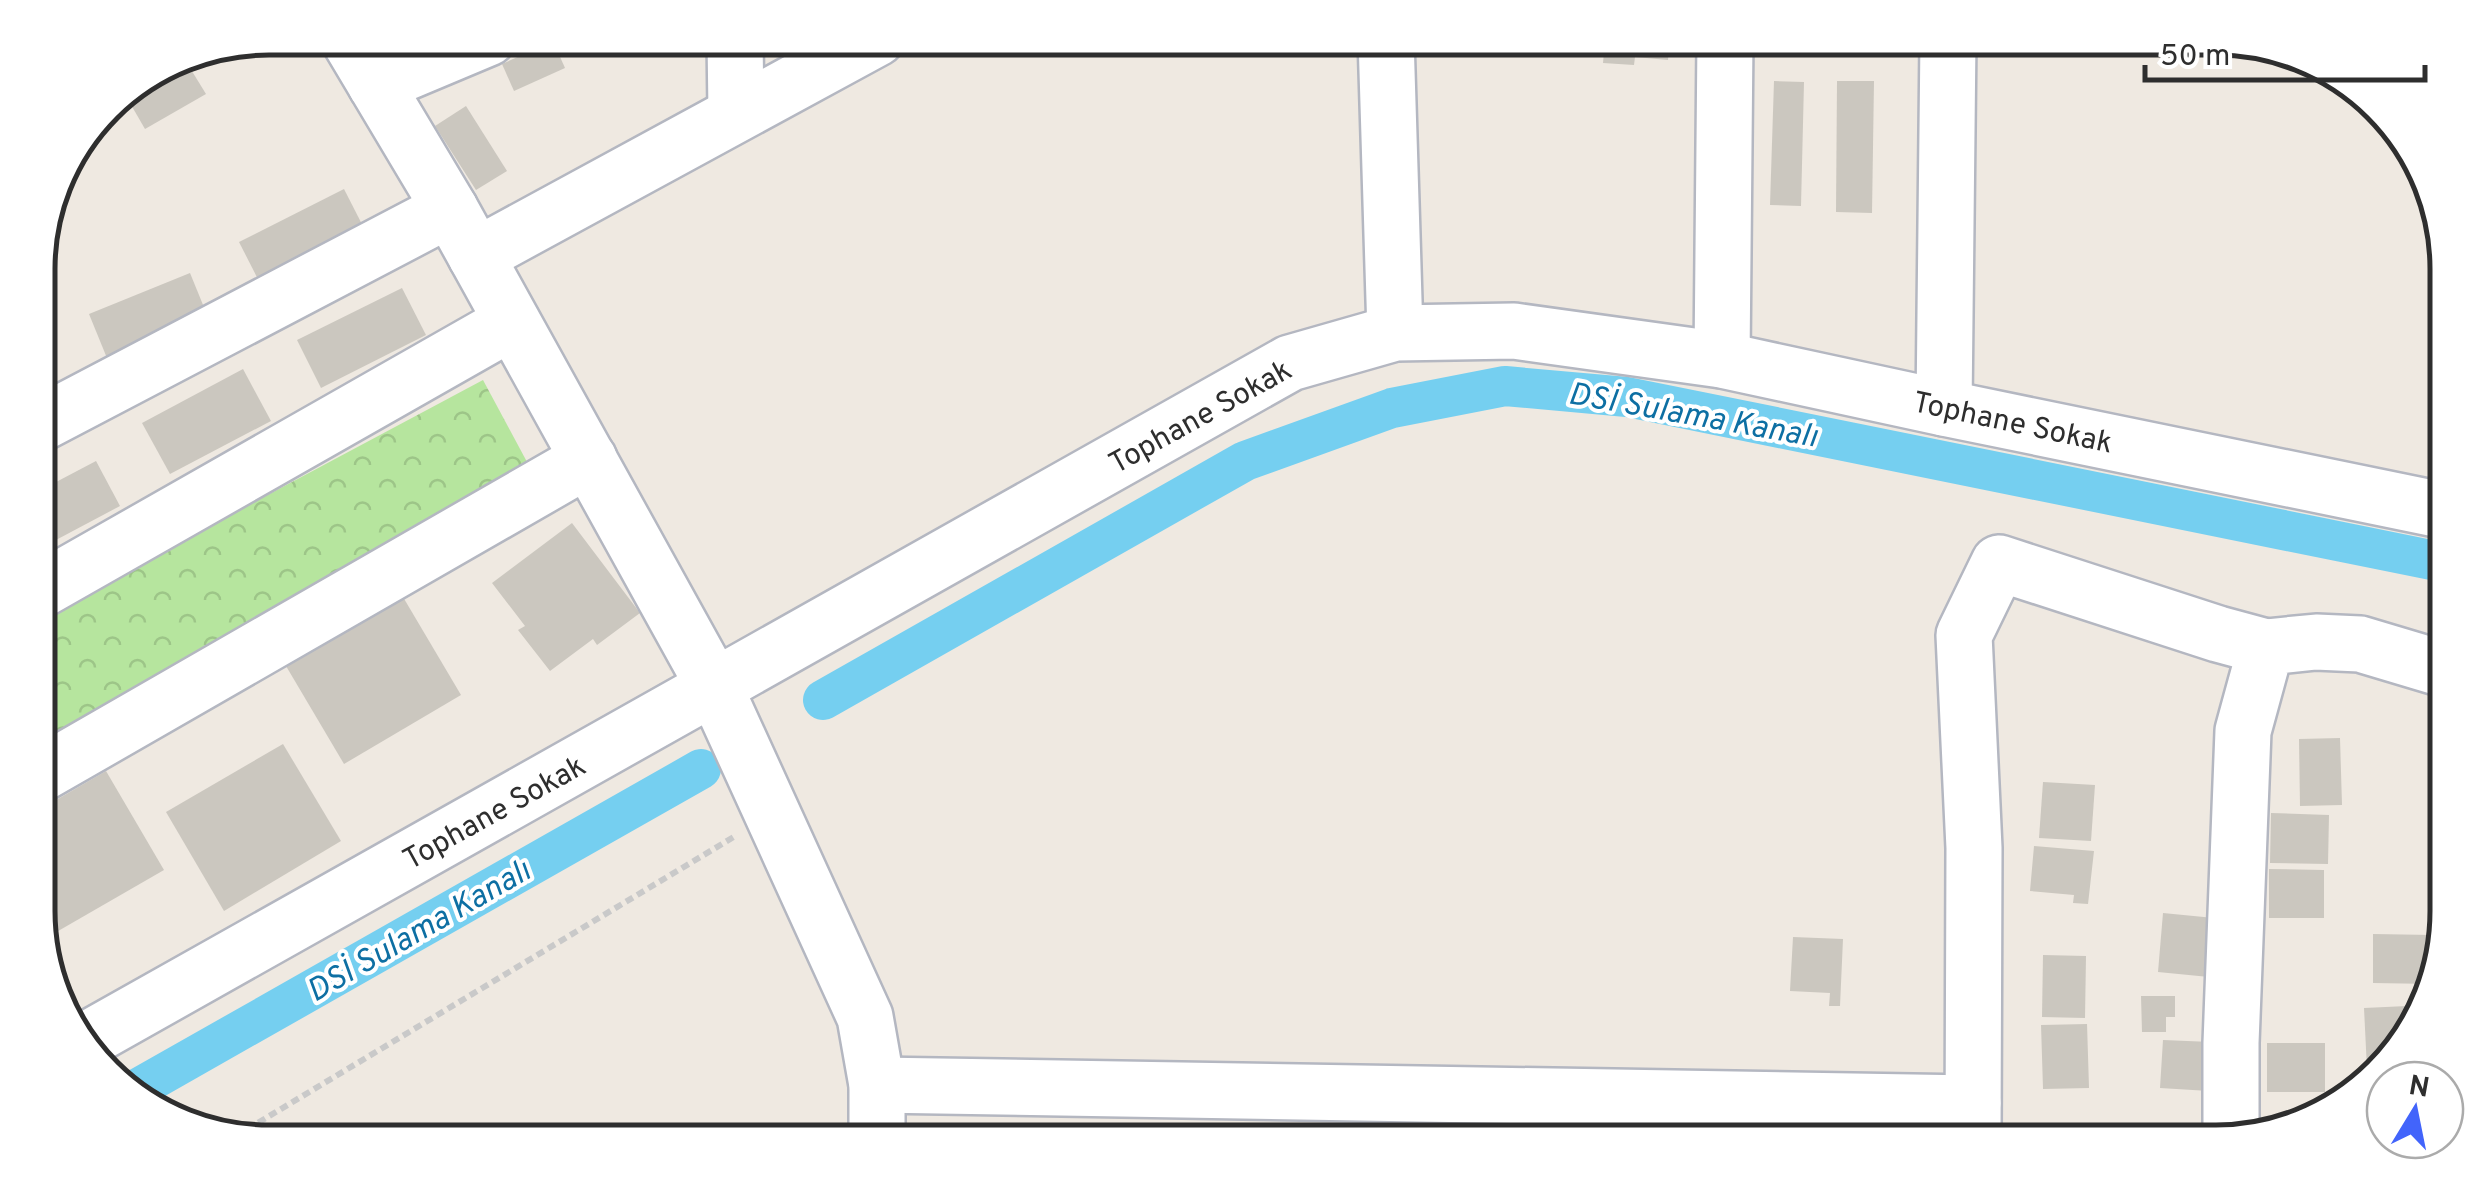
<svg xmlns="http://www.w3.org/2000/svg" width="2485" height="1180" viewBox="0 0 2485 1180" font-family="Overpass,sans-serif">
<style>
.forest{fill:url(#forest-crowns)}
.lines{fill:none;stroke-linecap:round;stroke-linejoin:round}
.canal{stroke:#75cff0;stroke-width:40}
.building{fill:#cbc7bf}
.minor-casing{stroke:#b4b7c1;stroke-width:60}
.path{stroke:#c9c9c9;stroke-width:6;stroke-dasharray:8 5;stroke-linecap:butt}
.minor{stroke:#fff;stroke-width:55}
.labels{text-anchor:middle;stroke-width:8;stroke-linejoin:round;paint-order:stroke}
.street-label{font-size:30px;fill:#2e2e2e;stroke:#fff}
.water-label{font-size:32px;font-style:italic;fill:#0d6fa3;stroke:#fff}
.rim{fill:none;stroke:#2e2e2e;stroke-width:5}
</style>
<defs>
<pattern id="forest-crowns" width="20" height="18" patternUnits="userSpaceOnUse" patternTransform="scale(2.5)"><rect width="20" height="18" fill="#b6e59e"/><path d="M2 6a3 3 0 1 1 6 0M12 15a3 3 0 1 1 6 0" fill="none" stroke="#9dc588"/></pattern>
</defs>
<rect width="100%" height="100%" fill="#efe9e1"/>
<path class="forest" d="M483,380l51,95 -495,271v-122l150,-87z"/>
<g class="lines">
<g class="canal">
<path d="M823,700l422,-239 147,-53 113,-22 122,11 819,166"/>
<path d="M135,1090l566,-321"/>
</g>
</g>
<g class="building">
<path d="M573,38h36l-25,16z"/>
<path d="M1458,38h69l-1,15 -69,-1z"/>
<path d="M1599,38h71l-2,22 -33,-3 -1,8 -31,-2 2,-22h-6z"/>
<path d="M553,41l12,27 -51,23 -12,-27z"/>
<path d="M182,55l24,39 -61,35 -22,-38z"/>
<path d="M1774,81l30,1 -3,124 -31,-1z"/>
<path d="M1837,81h37l-2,132 -36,-1z"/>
<path d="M466,106l41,65 -31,19 -41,-64z"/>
<path d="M344,189l25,49 -105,53 -25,-49z"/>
<path d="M190,273l20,49 -101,41 -20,-49z"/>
<path d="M402,288l24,47 -105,53 -24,-48z"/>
<path d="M243,369l28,52 -101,53 -28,-51z"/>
<path d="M96,461l24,45 -81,43v-58z"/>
<path d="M572,523l68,90 -43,32 -4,-6 -43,32 -32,-41 7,-4 -33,-43z"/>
<path d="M403,597l58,98 -117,69 -58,-98z"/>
<path d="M2340,738l2,67 -42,1 -1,-67z"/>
<path d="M283,744l58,97 -117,70 -58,-99z"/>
<path d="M106,771l58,99 -118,68 -6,-11 -1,-117z"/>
<path d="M2043,782l52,3 -4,56 -52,-3z"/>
<path d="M2271,813l58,2 -1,49 -58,-1z"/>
<path d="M2034,846l60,5 -6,53 -15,-1 1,-8 -44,-4z"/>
<path d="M2269,869l55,1v48h-55z"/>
<path d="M2163,913l51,5 -5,59 -51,-5z"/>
<path d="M2373,934l60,1v49l-60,-1z"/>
<path d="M1793,937l50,2 -3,67h-11l1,-13 -40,-2z"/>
<path d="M2043,955l43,1 -1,62 -43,-1z"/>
<path d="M2141,996h34v21h-9v15h-24z"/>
<path d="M2407,1006l1,21 -34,41 -7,1 -3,-61z"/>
<path d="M2087,1024l2,64 -46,1 -2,-64z"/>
<path d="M2163,1040l48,2 -2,49 -49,-3z"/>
<rect x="2267" y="1043" width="58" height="49"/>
</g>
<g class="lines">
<g class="minor-casing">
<g id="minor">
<path d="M348,38l102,171 265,479 150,329 12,68v57"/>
<path d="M735,38l1,75"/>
<path d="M1386,38l9,295"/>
<path d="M376,85l112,-47"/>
<path d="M476,256l401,-218"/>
<path d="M1722,360l3,-322"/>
<path d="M1944,408l4,-370"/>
<path d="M38,425l412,-216"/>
<path d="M39,591l473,-269"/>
<path d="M39,775l550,-316"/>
<path d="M81,1043l1209,-680 105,-30 119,-2 208,29 222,48 502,103"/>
<path d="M877,1085l1096,18"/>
<path d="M1973,1142l1,-294 -10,-213 35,-72 219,71 48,13"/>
<path d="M2231,1142v-99l12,-312 23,-84 50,-5 44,2 87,26"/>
</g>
</g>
<path class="path" d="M236,1136l501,-301"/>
<use href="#minor" class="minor"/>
</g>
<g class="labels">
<g class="street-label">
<text transform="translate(1200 416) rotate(-29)" y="10">Tophane Sokak</text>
<text transform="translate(2013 422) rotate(12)" y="10">Tophane Sokak</text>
<text transform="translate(494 812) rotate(-29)" y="10">Tophane Sokak</text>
</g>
<g class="water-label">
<text transform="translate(1693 414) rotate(10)" y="11">DSİ Sulama Kanalı</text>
<text transform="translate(418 930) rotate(-30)" y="11">DSİ Sulama Kanalı</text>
</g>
</g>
<path d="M0 0H2485V1180H0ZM269 55H2216A214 214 0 0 1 2430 269V911A214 214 0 0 1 2216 1125H269A214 214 0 0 1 55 911V269A214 214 0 0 1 269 55Z" fill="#fff" fill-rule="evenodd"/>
<path class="rim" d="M269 55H2216A214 214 0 0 1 2430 269V911A214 214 0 0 1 2216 1125H269A214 214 0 0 1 55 911V269A214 214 0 0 1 269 55Z"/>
<g transform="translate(2415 1110) rotate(10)"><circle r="48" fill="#ffffff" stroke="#ababab" stroke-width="2.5"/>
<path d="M0-8L18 38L0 25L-18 38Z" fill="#4264fb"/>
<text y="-15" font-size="28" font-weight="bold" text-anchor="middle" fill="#2e2e2e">N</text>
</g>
<path d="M2145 65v15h280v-15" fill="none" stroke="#2e2e2e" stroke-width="5"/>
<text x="2160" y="65" font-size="30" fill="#2e2e2e" stroke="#ffffff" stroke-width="8" paint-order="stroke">50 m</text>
</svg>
